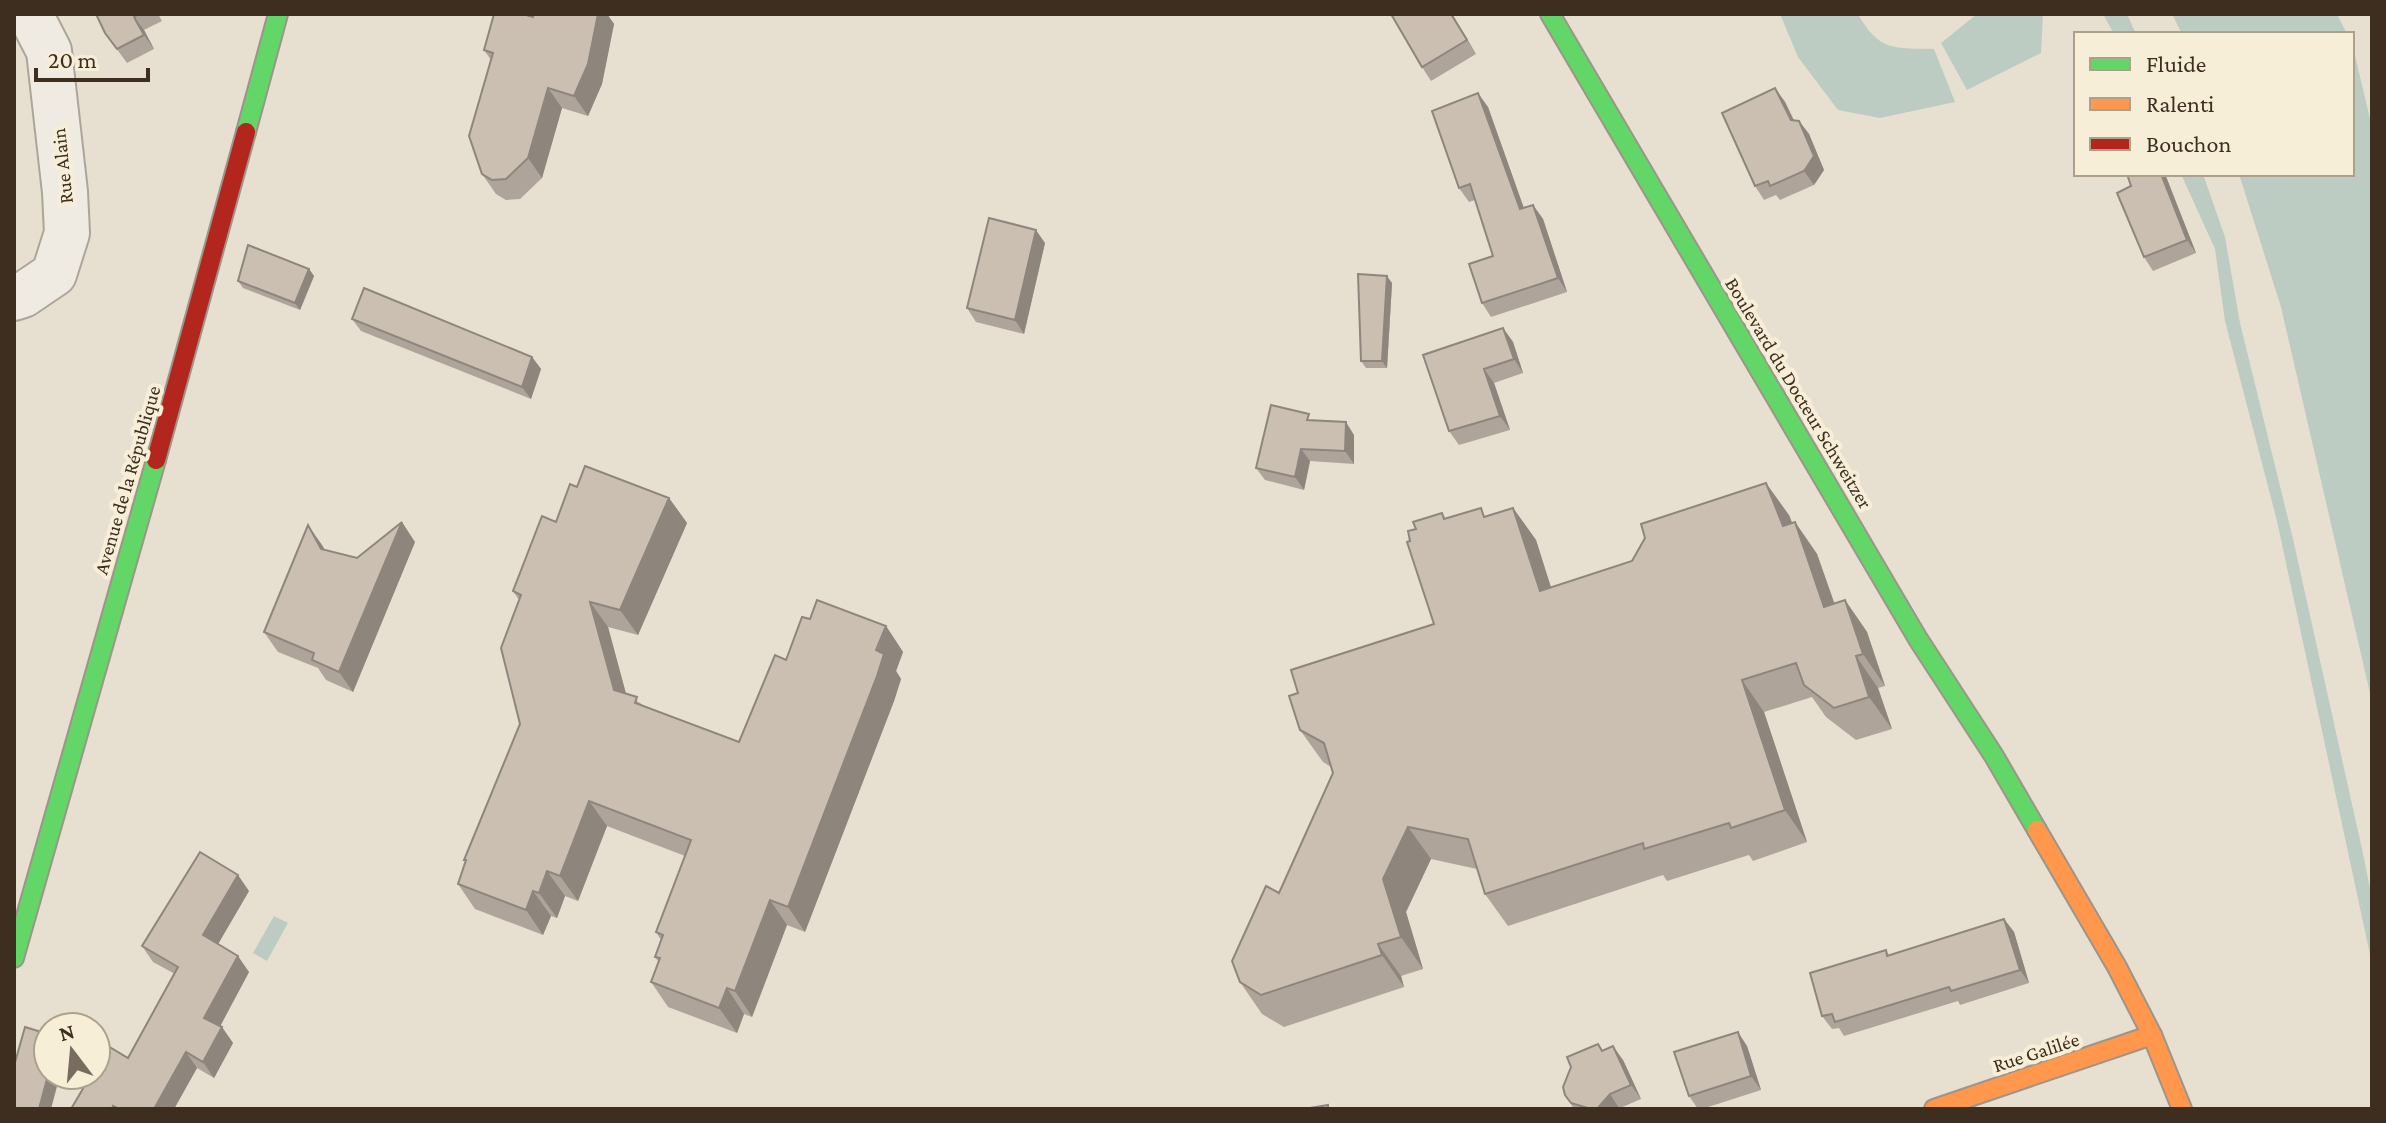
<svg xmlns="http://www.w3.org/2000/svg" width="2386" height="1123" viewBox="0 0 2386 1123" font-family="'Crimson Pro',serif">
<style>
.water{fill:#bcccc2}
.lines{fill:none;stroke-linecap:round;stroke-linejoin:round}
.street-casing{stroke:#ada599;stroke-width:48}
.fast-casing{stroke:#9c958a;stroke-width:22}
.slow-casing{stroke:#9c958a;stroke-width:22}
.jam-casing{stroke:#9c958a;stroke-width:22}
.street{stroke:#efebe3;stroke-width:44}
.fast{stroke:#63d668;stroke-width:18}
.slow{stroke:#ff974d;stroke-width:18}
.jam{stroke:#b3261e;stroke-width:18}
.wall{fill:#afa499}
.shaded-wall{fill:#8e867d}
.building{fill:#cbbfb2;stroke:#8e867d;stroke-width:2}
.labels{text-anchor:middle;stroke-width:8;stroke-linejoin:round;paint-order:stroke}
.street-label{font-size:20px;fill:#3d2e20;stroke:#f7eed8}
</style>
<rect width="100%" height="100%" fill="#e7e0d1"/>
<g class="water">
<path d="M1780,14h78c21,38 37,34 76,35l21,53 -75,16 -42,-8 -40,-53z"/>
<path d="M1977,14h66l-2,39 -74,37 -26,-47z"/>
<path d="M2103,14h24l9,20h-22z"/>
<path d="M2172,14h165l10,20h-165z"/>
<path d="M2352,43l20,84v575l-91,-395 -42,-133h113z"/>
<path d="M2181,174h22l22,63 15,86 53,216 69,310 10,49v66l-95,-443 -52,-200 -10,-72z"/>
<path d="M274,916l14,7 -21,38 -14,-8z"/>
</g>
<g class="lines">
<g class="street-casing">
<path id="street" d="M14,298l9,-3 31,-21 13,-41 -2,-41 -16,-141 -19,-37"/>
</g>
<g class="fast-casing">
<g id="fast">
<path d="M1550,14l368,625 76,117 43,74"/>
<path d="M246,132l32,-118"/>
<path d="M14,958l142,-498"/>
</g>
</g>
<g class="slow-casing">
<g id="slow">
<path d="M2037,830l80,137 35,68 30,74"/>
<path d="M1934,1109l218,-74"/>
</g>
</g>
<g class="jam-casing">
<path id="jam" d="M156,460l90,-328"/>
</g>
<use href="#street" class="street"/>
<use href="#fast" class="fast"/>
<use href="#slow" class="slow"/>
<use href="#jam" class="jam"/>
</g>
<g class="wall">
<path d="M96,14h62l4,7 -18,9 10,19 -27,14 -22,-30z"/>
<path d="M607,14l7,10 -12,60 -14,32 -26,-8 -20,70 -22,21 -14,1 -10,-6 -14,-20 9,-114 -7,-10 49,-33z"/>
<path d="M1391,14h61l24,40 -45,27 -9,-14z"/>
<path d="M1775,88l10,14 9,18 5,1 10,13 15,36 -10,15 -34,15 -4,-5 -12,5 -9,-14z"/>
<path d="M1488,107l36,101 9,-3 10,14 24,73 -76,25 -9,-14 11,-47 -18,-56 -6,2 -10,-14z"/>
<path d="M2127,174h38l31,79 -43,18 -9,-14 -13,-71z"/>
<path d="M1045,243l-21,91 -48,-12 -9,-14z"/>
<path d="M309,269l5,7 -14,34 -57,-22 -5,-7z"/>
<path d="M1392,283l-5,85h-21l-5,-7z"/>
<path d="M352,319l180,38 9,12 -10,30 -170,-68z"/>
<path d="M1503,328l10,14 10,31 -29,10 16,47 -51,15 -10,-14z"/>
<path d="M1313,421l41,14v29l-44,-3 -6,29 -39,-10 -9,-12z"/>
<path d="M577,487l92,11 18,25 -49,112 -30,-8 18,67 17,11 96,37 71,-123 76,7 17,26 -7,19 5,8 -7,22 -89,231 -18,-7 -35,92 -8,-3 -7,19 -69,-26 -17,-25 7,-21 -3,-4 6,-17 -5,-8 29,-76 -78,-30 -29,75 -13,-5 -8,22 -6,-2 -8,19 -68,-26 -17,-25 8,-21 -2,-3 56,-136 -1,-124 -6,-9z"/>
<path d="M1513,508l23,32 15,47 238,-72 3,8 3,-1 22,32 17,49 11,-3 22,32 18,54 -7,2 14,41 -36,11 -30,-23 -14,-20 -48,15 43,130 -54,19 -4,-6 -82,26 -4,-6 -155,51 -23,-32 -8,-25 -46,-10 -25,53 17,57 -22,7 3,11 -120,40 -22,-13 -22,-32 93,-209 -2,-6 -8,-5 -23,-32 -2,-37 136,-69 -24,-83 6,-12 26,-16 4,6 41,-3z"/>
<path d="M415,542l-62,150 -27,-12 -8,-12 -40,-16 -14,-20 58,-87 3,5 32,8z"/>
<path d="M249,891l-31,53 31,28 -29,54 13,17 -19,35 -17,-10 -23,41h-103l57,-51 47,-84 -22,-12 -11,-16z"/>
<path d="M2004,919l10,13 15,51 -69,22 -2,-4 -114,35 -5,-8 -7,1 -10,-13 64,-66 3,5z"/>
<path d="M1598,1044l5,7 20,9 18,39 -23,10h-44l-9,-14z"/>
<path d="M1747,1046l14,44 -59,19h-4l-9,-13z"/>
</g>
<g class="shaded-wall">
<path d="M598,14h9l7,10 -12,60 -14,32 -14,-20z"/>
<path d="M1451,14h1l24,40 -9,-14z"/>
<path d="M134,17l10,13 10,19 -10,-14z"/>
<path d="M548,88l14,20 -20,70 -14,-20z"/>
<path d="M1775,88l10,14 15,32 -9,-14z"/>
<path d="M1478,93l10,14 41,116 -9,-14z"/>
<path d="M1799,121l10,13 15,36 -10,15 -10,-14z"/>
<path d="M2161,174h4l31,79 -9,-13z"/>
<path d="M1533,205l10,14 24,73 -9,-14z"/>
<path d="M1036,230l9,13 -21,91 -9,-14z"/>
<path d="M309,269l5,7 -14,34 -5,-7z"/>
<path d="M1387,276l5,7 -5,85 -5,-7z"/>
<path d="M1503,328l10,14 10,31 -9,-14z"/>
<path d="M532,357l9,12 -10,30 -9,-12z"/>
<path d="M1484,369l10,14 16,47 -10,-14z"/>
<path d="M1346,422l8,13v29l-9,-13z"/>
<path d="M1301,449l9,12 -6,29 -9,-13z"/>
<path d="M1766,483l23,32 17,43 -23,-32z"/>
<path d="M669,498l18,25 -49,112 -18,-25z"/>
<path d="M1513,508l23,32 26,83 -22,-32z"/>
<path d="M402,522l13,20 -62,150 -14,-20z"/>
<path d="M1795,522l22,32 30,85 -23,-32z"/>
<path d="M308,525l14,20 13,24 -14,-20z"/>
<path d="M1845,600l22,32 18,54 -22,-32z"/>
<path d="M590,602l18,25 24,89 -18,-26z"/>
<path d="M886,626l17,26 -7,19 5,8 -7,22 -89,231 -17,-25z"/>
<path d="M1856,656l22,32 14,41 -23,-32z"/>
<path d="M1742,680l22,32 43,130 -22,-32z"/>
<path d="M589,801l18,25 -29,75 -18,-25z"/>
<path d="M1408,827l23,32 -25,53 17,57 -22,-32 -18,-58z"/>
<path d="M547,871l18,25 -8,22 -18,-25z"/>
<path d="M238,875l11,16 -35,60 -11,-16z"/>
<path d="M533,891l18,25 -8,19 -17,-25z"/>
<path d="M770,900l17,25 -35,92 -17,-26z"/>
<path d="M2004,919l10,13 15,51 -9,-13z"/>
<path d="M1378,944l23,32 3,11 -22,-32z"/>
<path d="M238,956l11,16 -33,62 -12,-16z"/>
<path d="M727,988l17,26 -7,19 -18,-25z"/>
<path d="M222,1027l11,16 -19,35 -11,-16z"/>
<path d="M1738,1032l9,14 14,44 -10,-14z"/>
<path d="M1613,1046l10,14 18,39 -10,-14z"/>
<path d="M186,1052l11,16 -23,41h-20z"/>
<path d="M48,1075h12l-9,34h-12z"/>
<path d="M1610,1094l9,14 -1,1h-21z"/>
</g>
<g class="building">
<path d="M96,14h43l-5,3 10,18 -27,14 -12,-16z"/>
<path d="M494,14h29l10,3 1,-3h64l-10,50 -14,32 -26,-8 -20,70 -22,21 -14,1 -10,-6 -13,-38 24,-83 -9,-3z"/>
<path d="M1391,14h60l16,26 -45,27z"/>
<path d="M1775,88l16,32 8,1 15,35 -10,15 -34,15 -2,-5 -13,5 -33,-73z"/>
<path d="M1478,93l42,116 13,-4 25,73 -76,25 -13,-39 24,-8 -23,-72 -11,4 -27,-77z"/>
<path d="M2127,174h34l26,66 -43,17 -27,-64 14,-7z"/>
<path d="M989,218l47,12 -21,90 -48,-12z"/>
<path d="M248,245l61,24 -14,34 -57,-22z"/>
<path d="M1358,274l29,2 -5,85h-21z"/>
<path d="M364,288l168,69 -10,30 -170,-68z"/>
<path d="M1503,328l11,31 -30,10 16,47 -51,15 -26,-76z"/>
<path d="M1271,405l38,9 -2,6 39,2 -1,29 -44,-2 -6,28 -39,-9z"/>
<path d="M585,466l84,32 -49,112 -30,-8 24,88 23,7 -2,6 104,39 36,-87 11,5 16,-43 8,2 7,-19 69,26 -10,24 8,4 -7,22 -89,231 -18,-7 -35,91 -8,-3 -8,20 -68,-26 9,-24 -5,-1 8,-22 -7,-3 35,-92 -102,-39 -29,75 -13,-5 -8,22 -6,-2 -7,19 -68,-26 8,-24h-2l56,-136 -19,-76 20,-53 -8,-4 29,-75 14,6 14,-38 7,3z"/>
<path d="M1766,483l17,43 12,-4 29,85 21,-7 18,54 -7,2 13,41 -35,11 -30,-23 -8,-22 -54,17 43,130 -54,18 -2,-5 -85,26 -1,-6 -158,51 -17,-55 -60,-12 -25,52 18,58 -23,7 4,11 -121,40 -21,-13 -8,-21 34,-75 13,7 54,-120 -9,-30 -24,-13 -11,-34 9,-3 -7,-23 143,-46 -27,-82 3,-1 -2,-10 8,-2 -3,-7 29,-9 2,6 37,-11 3,9 29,-9 27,83 92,-30 13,-23 -4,-14z"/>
<path d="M402,522l-63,150 -27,-12 2,-7 -50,-21 44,-107 13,24 36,9z"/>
<path d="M200,852l38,23 -35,60 35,21 -34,62 18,9 -19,35 -17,-10 -32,57h-35l-6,-3 -1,3h-41l20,-34h5v-9l12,-20 20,12 50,-91 -36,-21z"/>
<path d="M2004,919l16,51 -69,21 -2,-4 -114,35 -3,-8 -10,2 -12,-43 76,-23 1,6z"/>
<path d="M25,1027l23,7v41l-9,34h-25v-43z"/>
<path d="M1738,1032l13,44 -62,20 -15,-44z"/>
<path d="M1598,1044l4,7 11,-5 18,39 -21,9 -13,15h-6l-20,-6 -6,-8 -2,-8 8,-20 -4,-10z"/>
<path d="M1328,1105v4h-24z"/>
</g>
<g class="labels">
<g class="street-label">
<text transform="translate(62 166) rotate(-96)" y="7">Rue Alain</text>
<text transform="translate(1799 393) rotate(59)" y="7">Boulevard du Docteur Schweitzer</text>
<text transform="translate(127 480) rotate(-74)" y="7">Avenue de la République</text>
<text transform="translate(2036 1052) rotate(-18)" y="7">Rue Galilée</text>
</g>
</g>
<rect width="2386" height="1123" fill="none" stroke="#3d2e20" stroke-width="32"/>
<rect x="2074" y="32" width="280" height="144" fill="#f7eed8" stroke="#ada18e" stroke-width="2"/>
<rect x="2090" y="58" width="40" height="12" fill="#63d668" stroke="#ada18e" stroke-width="2"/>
<text x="2146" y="72" font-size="24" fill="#3d2e20">Fluide</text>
<rect x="2090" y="98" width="40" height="12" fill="#ff974d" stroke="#ada18e" stroke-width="2"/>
<text x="2146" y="112" font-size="24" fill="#3d2e20">Ralenti</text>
<rect x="2090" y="138" width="40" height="12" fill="#b3261e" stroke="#ada18e" stroke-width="2"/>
<text x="2146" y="152" font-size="24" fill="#3d2e20">Bouchon</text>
<g transform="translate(72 1051) rotate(344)"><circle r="38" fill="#f7eed8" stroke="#ada18e" stroke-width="2"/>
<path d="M0-6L14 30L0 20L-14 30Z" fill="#786c5e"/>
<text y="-12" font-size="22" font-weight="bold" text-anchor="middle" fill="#3d2e20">N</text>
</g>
<path d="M36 68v12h112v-12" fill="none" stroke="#3d2e20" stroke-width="4"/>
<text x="48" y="68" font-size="24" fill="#3d2e20" stroke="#f7eed8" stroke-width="6" paint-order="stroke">20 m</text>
</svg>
